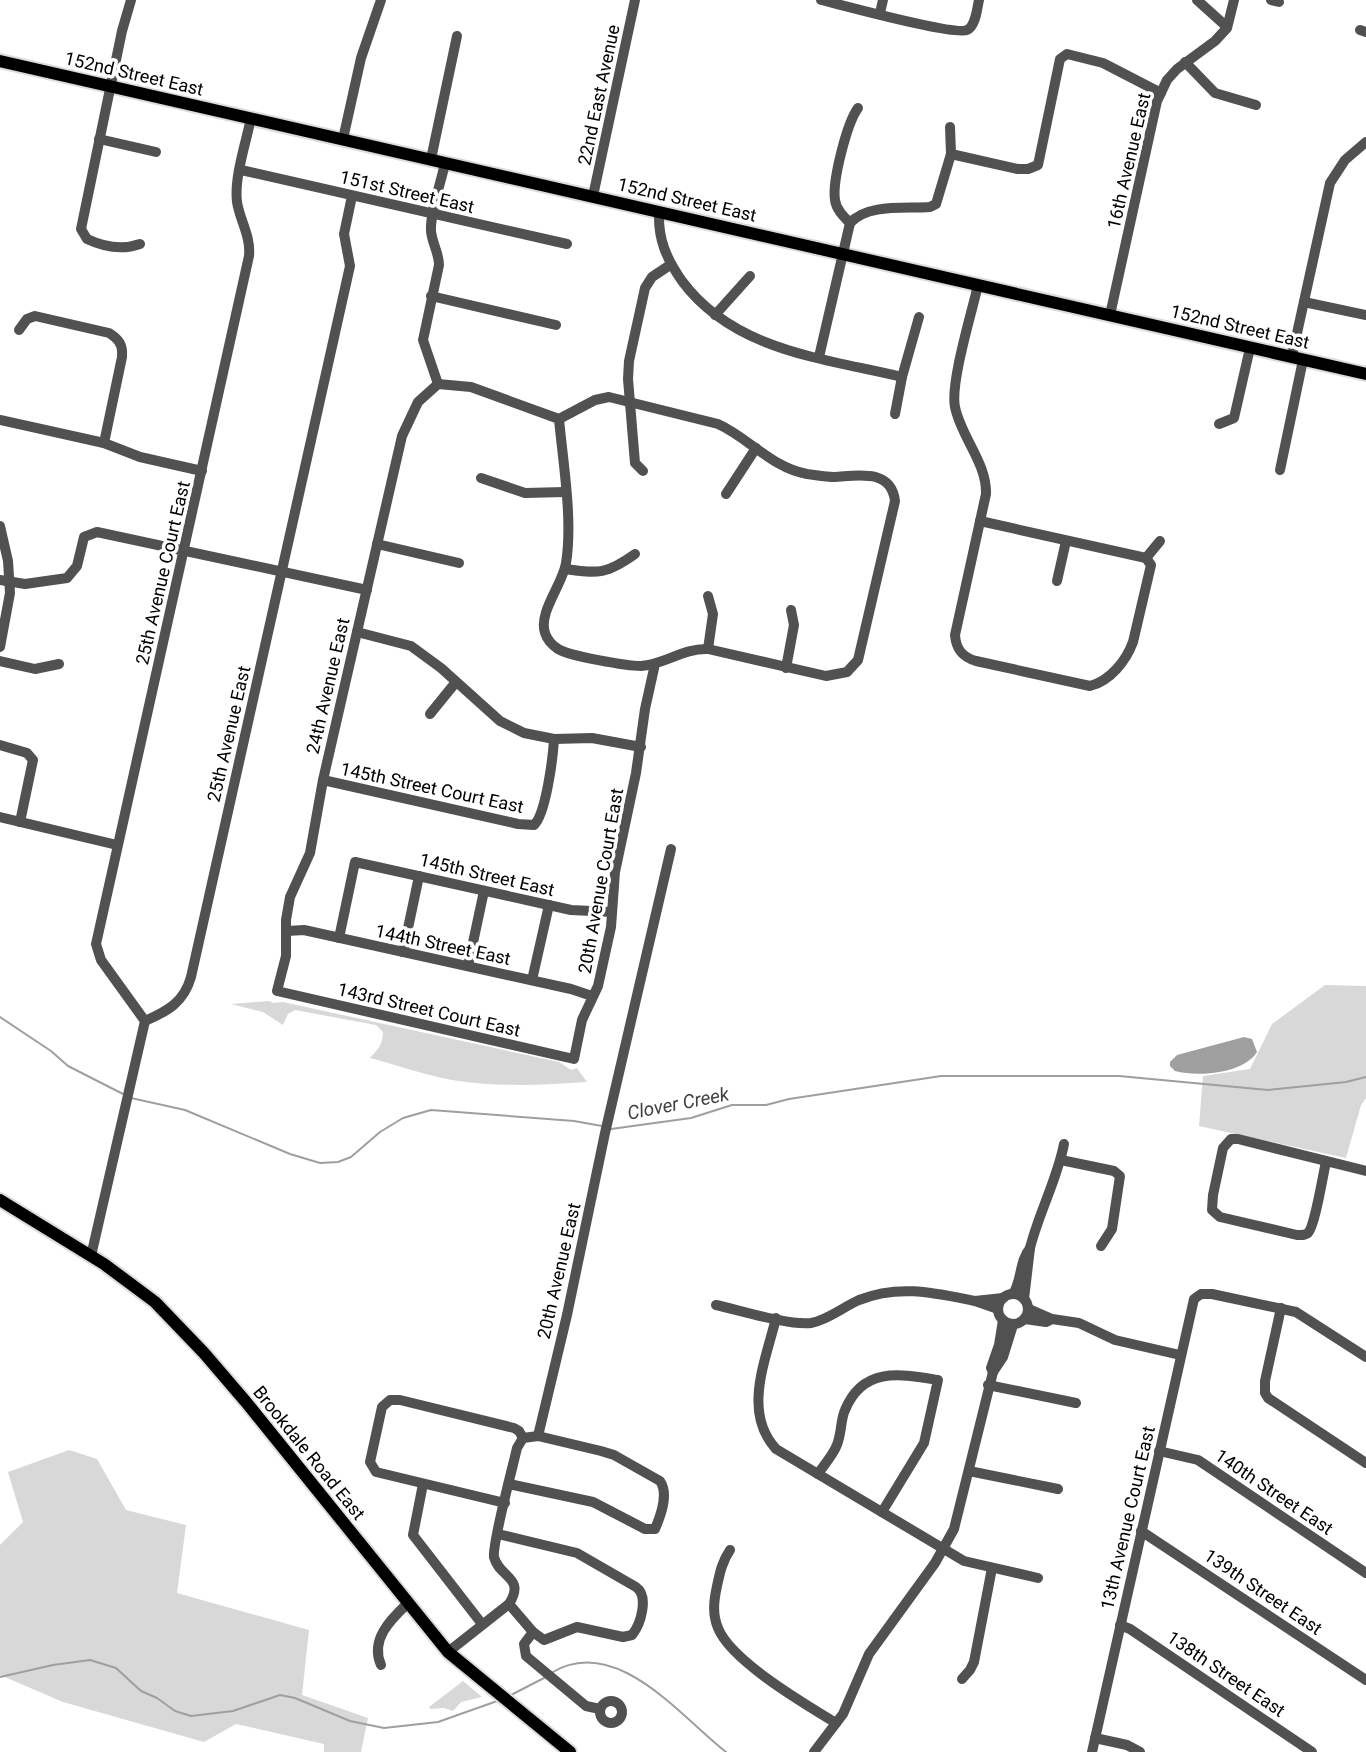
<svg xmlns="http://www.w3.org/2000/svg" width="1366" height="1752" viewBox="0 0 1366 1752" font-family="Roboto,sans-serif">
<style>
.green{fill:#d8d8d8}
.water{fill:#9f9f9f}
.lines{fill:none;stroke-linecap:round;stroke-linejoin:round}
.stream{stroke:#9f9f9f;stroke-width:2}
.major-casing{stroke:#dbdbdb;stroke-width:16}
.minor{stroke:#515151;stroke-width:10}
.major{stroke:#000;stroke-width:12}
.labels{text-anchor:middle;stroke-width:7;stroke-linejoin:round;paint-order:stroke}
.street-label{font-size:18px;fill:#000;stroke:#fff}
.water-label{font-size:19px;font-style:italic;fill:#404040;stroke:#fff}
</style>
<rect width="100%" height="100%" fill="#fff"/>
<g class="green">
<path d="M1325,985l41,1v112l-5,7 -15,53 -147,-32 4,-50 47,-7 22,-45z"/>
<path d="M269,1001l4,2 10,-1 276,60 12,8 6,-2 10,14c-42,3 -87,5 -129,-1 -30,-5 -58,-15 -88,-23 7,-8 13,-13 13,-26l-7,-7 -81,-15 -7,4 -5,11 -20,-13 -32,-8z"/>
<path d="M69,1450l28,9 29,51 60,15 -9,68 132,37 -7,65 66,23 -7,34h-37v-8l-88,-20 -32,18 -141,-40 -63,-27v-130l23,-23 -15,-50z"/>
<path d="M463,1681l19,16 -21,5 -8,9 -9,-3 -14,1 -1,-2z"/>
</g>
<path class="water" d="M1244,1037l8,2 5,13c-14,22 -59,25 -82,19l-5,-5v-4l7,-7z"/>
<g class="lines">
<g class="stream">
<path d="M0,1017l51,34 17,15 55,28"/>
<path d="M131,1098l54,12 105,44 30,9 18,-1 13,-5 29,-25 23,-14 28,-8 143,11 28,5"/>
<path d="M611,1129l80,-11 41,-13h34l23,-6 152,-23h178l149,14 78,-8 20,-5"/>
<path d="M551,1673c65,-40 130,44 175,79"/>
<path d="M0,1677l53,-12 37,-5 26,8 25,23 16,7 18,13 16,5 42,-5 47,-16 15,3 55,23 34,7 54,-6 62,-22"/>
<path d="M511,1695l33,-17"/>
</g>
<g class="major-casing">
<g id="major">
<path d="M0,61l1366,313"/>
<path d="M0,1200l104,64 51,38 49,51 42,49 202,250 122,100"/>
</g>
</g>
<g class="minor">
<path d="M131,0l-9,31 -41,198 6,10c17,8 36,11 53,5"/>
<path d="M821,0c21,5 134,36 146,30 9,-4 10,-22 12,-30"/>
<path d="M1197,0l30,27"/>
<path d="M1271,0l8,2"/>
<path d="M880,13l3,-13"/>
<path d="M1360,30l6,2"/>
<path d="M1185,62l30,31 41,12"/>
<path d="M99,139l57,13"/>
<path d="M343,139l18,-81 20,-58"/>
<path d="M951,154l67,15h10l10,-4 22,-106 7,-5 36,9 58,30"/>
<path d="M431,159l26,-123"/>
<path d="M241,170l326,74"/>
<path d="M593,196l42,-196"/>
<path d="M659,212c-1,27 7,46 23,69 52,70 141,77 220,96"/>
<path d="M850,223c18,-20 56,-14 80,-16l6,-3 15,-50 -1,-27"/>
<path d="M850,223c-7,-7 -14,-14 -15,-23 -3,-19 12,-77 23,-92"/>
<path d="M978,285c-6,27 -28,98 -23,122 6,30 32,56 31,87l-31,141c1,14 7,22 21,26l114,25c20,-5 36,-25 43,-44l18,-77 -5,-7"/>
<path d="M431,296l125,29"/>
<path d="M1304,302l62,13"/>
<path d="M715,315l35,-39"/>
<path d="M1110,315l47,-214 10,-21 10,-11 38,-28 12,-13 7,-28"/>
<path d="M19,330l8,-11 8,-3 74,17c10,6 14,12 13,24l-18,86"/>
<path d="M1292,356l38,-173 15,-23 21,-18"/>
<path d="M819,357l31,-134"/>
<path d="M438,384l-15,-44 16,-75c0,-12 -7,-22 -8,-34 -1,-19 10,-48 14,-68"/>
<path d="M895,414l7,-37 17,-60"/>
<path d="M559,419c4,44 14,101 7,144 -3,21 -28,49 -21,70 2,6 7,12 13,16 11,7 69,17 83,17 23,-1 42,-18 67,-17l118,27 21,-4 11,-12 37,-159c-4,-33 -38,-25 -61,-24 -9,0 -18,-2 -27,-3 -35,-6 -58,-36 -89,-50l-109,-27 -14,3 -36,19 -88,-32 -33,-3 -20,18 -16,34 -79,344 -13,73 -20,44 -4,23v36l-9,35 297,68 8,-39 16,-34 13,-59 4,-55 21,-99 9,-64 10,-45"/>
<path d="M0,420l104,23 36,14 62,14"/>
<path d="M1219,424l15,-6 16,-70"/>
<path d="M1280,470l23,-110"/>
<path d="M643,471l-8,-8 -7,-84 1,-18 16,-73 7,-11 18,-12"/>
<path d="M481,478l44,15 40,-1"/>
<path d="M726,494l30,-46"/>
<path d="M980,521l166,37"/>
<path d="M0,526l8,35 2,32 -10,54"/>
<path d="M377,544l82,19"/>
<path d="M1146,558l14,-17"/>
<path d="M565,569c34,5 42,5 70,-15"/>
<path d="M0,580l25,4 42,-6 10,-12 7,-29 13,-5 270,58"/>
<path d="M1057,581l9,-40"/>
<path d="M357,632l54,14 30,22 59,53 24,12 30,6 38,-1 49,9"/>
<path d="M708,649l5,-35 -5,-18"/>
<path d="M0,661l35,8 24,-5"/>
<path d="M786,668l8,-43 -3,-15"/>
<path d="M430,714l26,-32"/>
<path d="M0,745l27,8 6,7 -13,62"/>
<path d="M323,780l195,44 16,1c12,-11 19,-68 20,-86"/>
<path d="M0,817l117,28"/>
<path d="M287,931l17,-1 267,59 21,7"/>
<path d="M339,938l16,-76 216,48 41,2"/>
<path d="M403,952l16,-76"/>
<path d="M468,966l16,-75"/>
<path d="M532,980l17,-75"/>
<path d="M145,1021l-44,-61 -5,-16 153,-688c2,-20 -9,-35 -12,-54 -3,-25 9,-59 14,-84"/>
<path d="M145,1021c23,-10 39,-19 46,-44l159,-711 -6,-32 8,-38"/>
<path d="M1061,1160l53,11 6,5 -8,53 -11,17"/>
<path d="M1326,1162c-3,12 -11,64 -18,71 -4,3 -6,2 -11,2l-77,-18 -8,-7 1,-15 10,-47 8,-9h7l128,32"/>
<path d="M1030,1248c9,-36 27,-68 34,-104"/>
<path d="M91,1256l54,-235"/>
<circle cx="1013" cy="1309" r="15"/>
<path d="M1013,1294c9,-14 6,-32 17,-46l-6,51"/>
<path d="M716,1305c23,5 74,21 95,18 17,-3 32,-16 48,-23 40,-16 76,-7 116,1"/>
<path d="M1281,1308l-16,73v12l3,5 98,65"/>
<path d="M998,1309l-23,-8 28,-3"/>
<path d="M776,1318c-10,42 -34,94 0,131l188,112 74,17"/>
<path d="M1025,1319l21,3 6,-3 -23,-10"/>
<path d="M1052,1319l27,4 36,17 65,15"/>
<path d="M1003,1320l-4,25 -8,23 2,4 10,-15 10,-32"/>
<path d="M988,1385l88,18"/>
<path d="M538,1436l29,-121 38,-182 66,-284"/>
<path d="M1159,1451l39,9 168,113"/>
<path d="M969,1471l89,18"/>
<path d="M818,1474c6,-9 14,-18 18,-27 6,-12 4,-26 9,-37 18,-44 56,-36 93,-30l-14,63 -42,69"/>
<path d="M423,1484l-10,51 69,89"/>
<path d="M505,1503l-129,-31 -6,-10 12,-55 8,-7h10l114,28 5,3 4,7"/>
<path d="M1141,1531l225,149"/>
<path d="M498,1534l79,19 59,34c13,9 5,37 -4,48l-9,2 -46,-10 -33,13 -11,-8 -24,-28"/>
<path d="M730,1550c-8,12 -10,22 -13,36 -3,14 -5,28 1,42 13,33 87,76 118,95"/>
<path d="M1120,1625l10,4 182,123"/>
<path d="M533,1632l-9,12 2,12 60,50 14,3"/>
<path d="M448,1652l61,-48c17,-27 -10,-26 -15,-47 -2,-13 19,-91 23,-109l6,-10 15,-2 63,15 13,4 46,26c9,13 1,34 -5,48h-10l-52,-27 -84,-18"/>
<path d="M381,1665c-11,-25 9,-45 26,-61"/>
<path d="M962,1679l8,-9 4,-8 18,-94"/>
<circle cx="611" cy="1712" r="11"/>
<path d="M1095,1738l32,7 13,7"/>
<path d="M814,1752l29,-38 26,-60 66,-91 19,-34 39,-157"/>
<path d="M1092,1752l102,-453 7,-5h11l84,18 70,45"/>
</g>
<use href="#major" class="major"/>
</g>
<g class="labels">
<g class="street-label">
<text transform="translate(134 74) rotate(13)" y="6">152nd Street East</text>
<text transform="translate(599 95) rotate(-78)" y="6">22nd East Avenue</text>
<text transform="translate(1129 161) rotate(-77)" y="6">16th Avenue East</text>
<text transform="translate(407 192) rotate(13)" y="6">151st Street East</text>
<text transform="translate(687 200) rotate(13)" y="6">152nd Street East</text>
<text transform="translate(1240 327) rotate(13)" y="6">152nd Street East</text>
<text transform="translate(163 573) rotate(-77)" y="6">25th Avenue Court East</text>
<text transform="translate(328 686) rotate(-77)" y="6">24th Avenue East</text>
<text transform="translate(229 734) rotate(-77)" y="6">25th Avenue East</text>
<text transform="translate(432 788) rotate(12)" y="6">145th Street Court East</text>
<text transform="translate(487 875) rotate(13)" y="6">145th Street East</text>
<text transform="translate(601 881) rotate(-80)" y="6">20th Avenue Court East</text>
<text transform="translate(443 945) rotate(12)" y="6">144th Street East</text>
<text transform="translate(429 1010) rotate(13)" y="6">143rd Street Court East</text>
<text transform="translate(559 1271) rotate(-77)" y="6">20th Avenue East</text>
<text transform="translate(309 1453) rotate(51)" y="6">Brookdale Road East</text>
<text transform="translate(1274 1492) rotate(34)" y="6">140th Street East</text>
<text transform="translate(1128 1518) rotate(-77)" y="6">13th Avenue Court East</text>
<text transform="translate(1263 1592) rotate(34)" y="6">139th Street East</text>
<text transform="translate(1226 1674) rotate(34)" y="6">138th Street East</text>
</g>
<g class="water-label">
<text transform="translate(678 1103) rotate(-11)" y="7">Clover Creek</text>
</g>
</g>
</svg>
